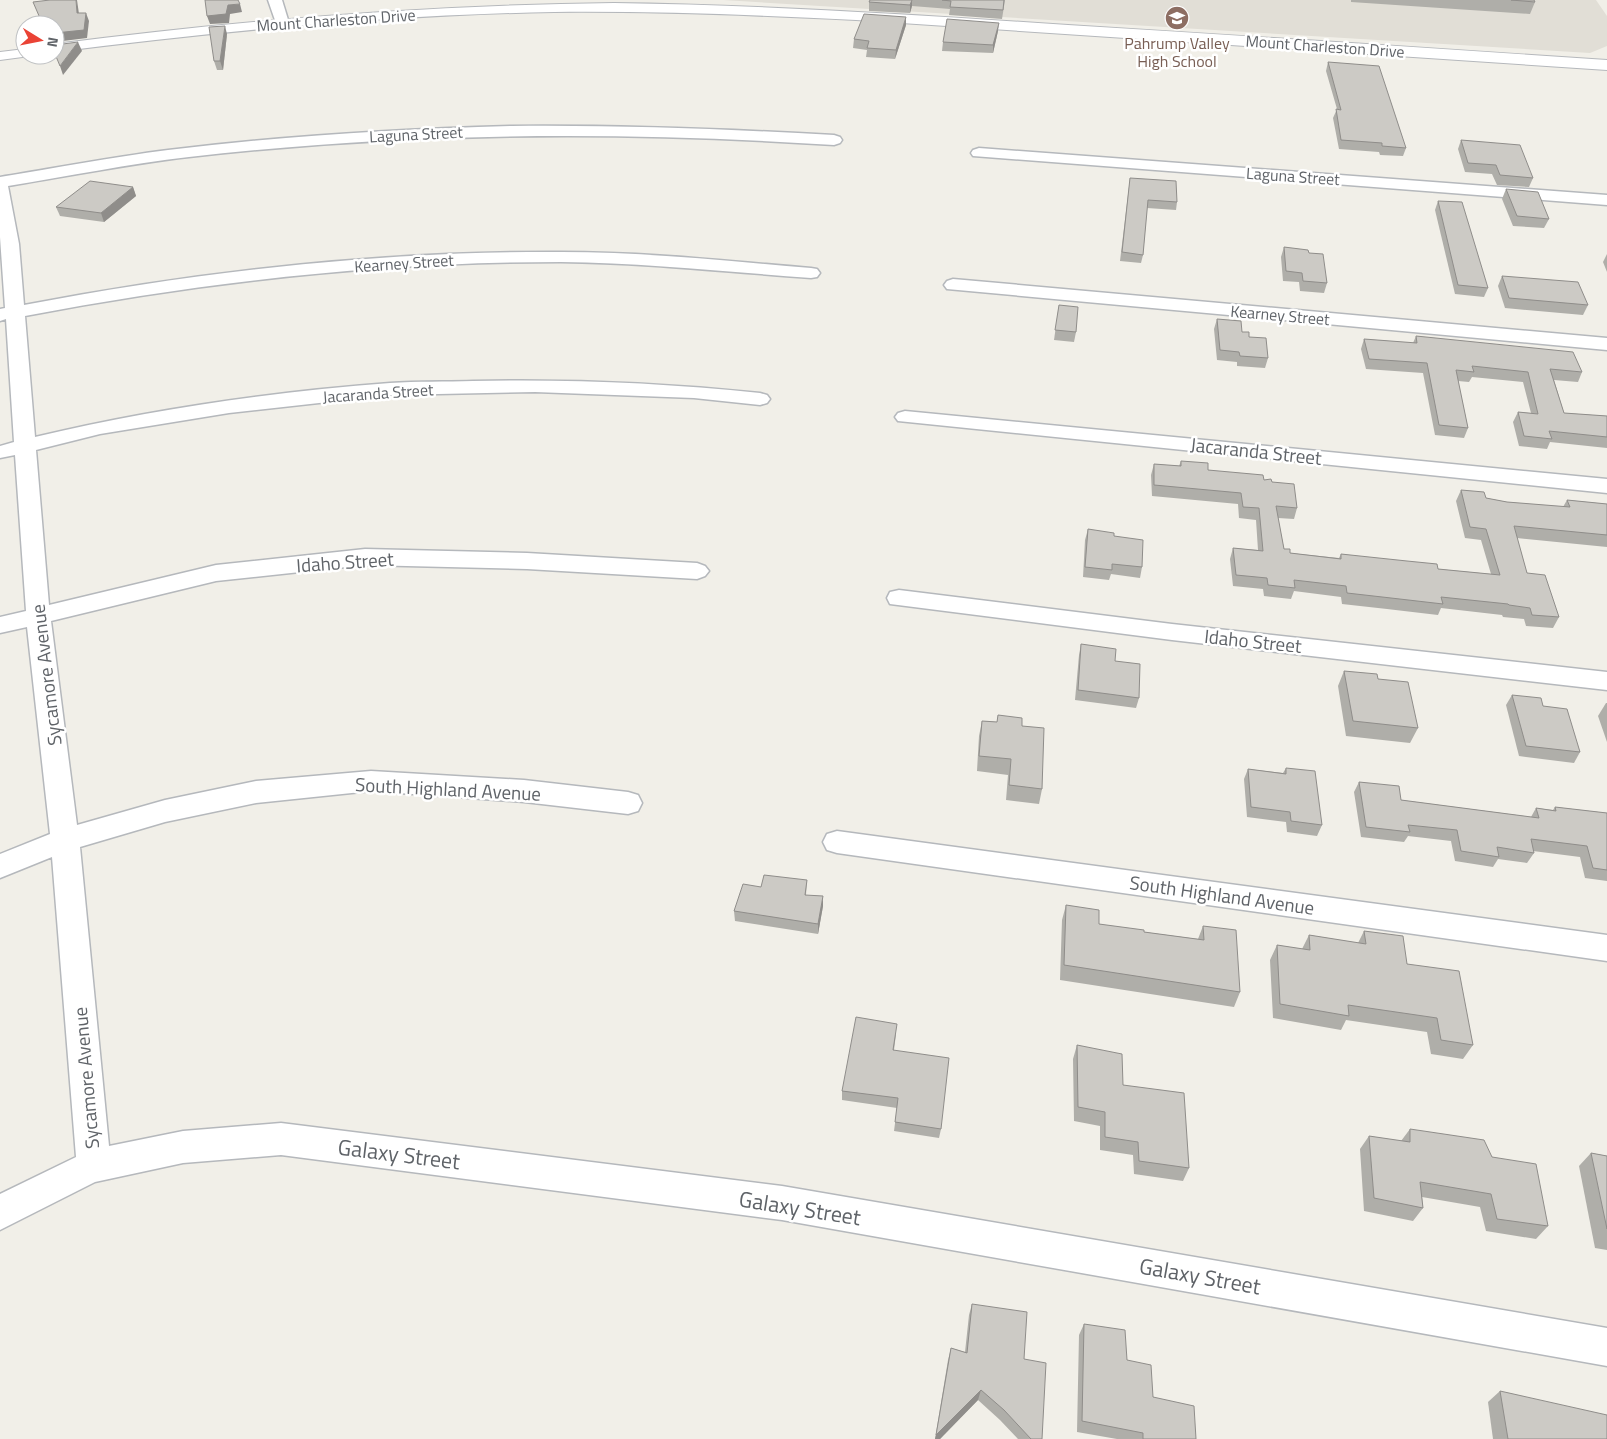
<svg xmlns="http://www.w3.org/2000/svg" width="1607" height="1439" viewBox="0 0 1607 1439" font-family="'Titillium Web',sans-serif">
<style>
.education{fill:#e1ded6}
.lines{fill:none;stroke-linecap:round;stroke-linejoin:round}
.minor-casing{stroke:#b5b8bc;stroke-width:3}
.tertiary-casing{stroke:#b5b8bc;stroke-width:2}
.minor{fill:#fff;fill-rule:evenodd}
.tertiary{fill:#fff;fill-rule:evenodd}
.wall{fill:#afaea9}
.shaded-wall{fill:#8f8d8a}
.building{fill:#cccac5;stroke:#8f8d8a}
.labels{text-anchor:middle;stroke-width:5;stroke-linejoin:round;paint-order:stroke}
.far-street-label{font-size:16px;fill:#5f6368;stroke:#fff}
.far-education-label{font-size:16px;fill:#785e54;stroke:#fff}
.street-label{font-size:19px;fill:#5f6368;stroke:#fff}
.near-street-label{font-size:22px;fill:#5f6368;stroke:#fff}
</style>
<rect width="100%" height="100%" fill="#f1efe8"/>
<path class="education" d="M723,0h873l11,16v30l-17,7z"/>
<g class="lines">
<g class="minor-casing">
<g id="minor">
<path d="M268,0h14l7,23 -2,3h-10z"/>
<path d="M512,126c108,-1 215,3 322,9l6,2 2,3 -2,3 -6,2c-215,-14 -430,-13 -645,12 -60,7 -120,19 -181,29l11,58 5,61c177,-34 357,-54 537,-53 84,0 167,9 250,16l6,1 3,4 -3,4 -6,1c-83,-6 -166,-15 -250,-16 -180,0 -359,20 -536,54l10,121c116,-28 236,-45 355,-54 27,-2 56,-1 83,-2 96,-2 192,2 287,12l7,2 3,4 -3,4 -7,2 -66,-7 -159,-6 -144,3 -162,18 -129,21 -64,16 13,155 167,-40 149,-16 162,4 170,10 8,3 4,5 -4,5 -8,3 -170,-10 -162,-4 -149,16 -165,40 26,204 88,-25 91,-19 115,-10 153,9 104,12 10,3 4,8 -4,8 -10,3 -104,-12 -153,-11 -115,12 -91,19 -85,25 29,299 74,-15 98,-8 501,63 825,142v38l-825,-146 -501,-65 -98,8 -88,19 -95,48v-36l76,-37 -24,-300 -52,21v-24l50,-20 -23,-207 -27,6v-16l26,-6 -11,-156 -15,3v-12l14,-4 -8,-123 -6,2v-12l5,-1 -5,-71v-60c56,-9 112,-20 168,-27 115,-14 229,-21 344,-24z"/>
<path d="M979,148l628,47v10l-634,-49 -2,-3 2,-3z"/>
<path d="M953,279l654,59v12l-660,-61 -3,-4 3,-4z"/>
<path d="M905,411l702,68v14l-709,-72 -3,-4 3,-4z"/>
<path d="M899,590l273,34 435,48v18l-435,-50 -282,-36 -3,-6 3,-6z"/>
<path d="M837,831l770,104v26l-770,-108 -10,-3 -4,-8 4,-8z"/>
</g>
</g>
<g class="tertiary-casing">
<g id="tertiary">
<path d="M614,3c151,2 303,12 454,22 180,11 359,23 539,35v10l-751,-50c-101,-5 -202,-9 -302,-8 -167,3 -334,19 -499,40v-8c186,-24 371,-39 559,-41z"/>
<path d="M25,49v6l5,1 -30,4v-8z"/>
</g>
</g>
<use href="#minor" class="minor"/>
<use href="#tertiary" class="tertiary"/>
</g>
<g class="wall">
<path d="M870,0h135l-3,19 -53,-4 1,-6 -38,-3 -2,7 -41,-2v-9z"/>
<path d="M1351,0h183l1,2 -5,12 -179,-12z"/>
<path d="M906,25l-11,34 -29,-2 1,-7 -14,-2 1,-9z"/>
<path d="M998,31l-5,22 -51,-2 1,-9z"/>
<path d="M227,34l-4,36h-6l-3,-9z"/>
<path d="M1328,62l78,86 -3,8 -23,-1 -1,-3 -40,-3 -6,-31 4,-9 -11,-38z"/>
<path d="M1461,140l72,38 -4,9 -32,-2 -5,-11 -27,-2 -7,-23z"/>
<path d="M1130,178l47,24 -1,8 -29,-2 -4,47 -2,8 -21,-2z"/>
<path d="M133,187l3,9 -32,26 -44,-6 -4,-9z"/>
<path d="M1506,189l43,30 -5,9 -31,-2 -11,-27z"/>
<path d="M1438,201l50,87 -4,9 -29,-3 -20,-84z"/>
<path d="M1284,247l25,6 18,30 -3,10 -24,-2 -1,-9 -16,-1 -2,-24z"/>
<path d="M1607,254v18l-4,-10z"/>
<path d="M1502,276l86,29 -5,10 -78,-7 -7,-22z"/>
<path d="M1059,305l17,27 -2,10 -20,-2z"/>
<path d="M1217,319l25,13 7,5 19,21 -3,10 -28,-2v-4l-20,-2 -3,-31z"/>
<path d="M1416,336l166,36 -4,10 -24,-2 10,33 43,3v32l-57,-6 -3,7 -28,-3 -6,-24 5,-10 13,1 -8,-31 -51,-5 -3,5 -11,-1 10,47 -4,10 -29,-3 -12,-62 -57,-4 -5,-20 3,-10 49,4z"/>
<path d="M1181,461l27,9 64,12 25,26 -3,11 -16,-1 6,31 6,4 49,5 2,-4 97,15 53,5 -10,-34 -16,-2 -9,-37 5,-11 25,8 21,4 56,5 4,-7 40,4v43l-90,-9 10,35 32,44 -6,11 -27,-2 -2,-7 -21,-2 -1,-2 -61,-7 -3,7 -51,-6 -45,-5 -1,-7 -47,-6 -3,8 -27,-3 -1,-7 -30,-3 -3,-27 3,-11 25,2 -2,-30 -17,-2 -1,-14 -86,-8 -1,-21 3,-11 25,2z"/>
<path d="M1088,529l26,7 28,31 -2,11 -29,-4 -2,6 -26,-3 2,-37z"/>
<path d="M1081,644l34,17 24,37 -3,10 -61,-8 4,-45z"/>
<path d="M1344,671l34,8 40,49 -8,15 -64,-7 -8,-50z"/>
<path d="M1512,695l31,11 37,46 -6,11 -55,-7 -13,-51z"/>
<path d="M1606,703h1v39l-9,-26z"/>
<path d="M998,715l24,11 20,63 -3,15 -33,-4 2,-25 -31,-4 2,-35 3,-15 15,1z"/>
<path d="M1286,768l36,57 -5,11 -30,-4 -1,-10 -39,-5 -3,-38 4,-10 35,4z"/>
<path d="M1359,782l42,18 130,17 5,-9 17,2 2,-3 52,6v68l-22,-3 -5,-21 -47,-6 1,2 -7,10 -29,-4 -5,8 -38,-6 -4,-20 -43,-5 -4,6 -43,-5 -7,-45z"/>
<path d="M807,880l-1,15 17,11 -5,28 -83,-13 -1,-10 27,-24z"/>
<path d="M1066,905l33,19 45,8 54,7 5,-13 37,66 -6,15 -174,-27 2,-60z"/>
<path d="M1364,931l43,33 66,81 -10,14 -32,-5 -4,-22 -81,-12 -5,10 -68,-12 -3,-58 7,-15 25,4 7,-14 49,8z"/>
<path d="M896,1034l-2,16 47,79 -2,9 -45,-7 3,-23 -55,-8v-9z"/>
<path d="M1077,1045l46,40 66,83 -6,13 -49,-7 -1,-19 -33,-5v-24l-26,-5 -1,-62z"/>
<path d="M1410,1129l82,28 56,69 -12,13 -50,-8 -6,-24 -58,-10 1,11 -10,13 -49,-10 -4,-62 9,-13 32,5z"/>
<path d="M1591,1153l16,3v94l-12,-2 -16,-82z"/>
<path d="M972,1304l52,55 18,80h-24l-18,-19 -22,-20 -38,39h-5l13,-79 3,-12 14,4 4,-37z"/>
<path d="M1084,1324l43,36 26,37 43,42h-79l-40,-7 2,-97z"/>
<path d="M1500,1391l107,48h-114l-5,-37z"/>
</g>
<g class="shaded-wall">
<path d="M76,0h1l3,21 -3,-8z"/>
<path d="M912,0v6l-2,7v-8z"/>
<path d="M240,4l2,8 -12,2 -1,9 -19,1 -3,-8 21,-11z"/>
<path d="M86,13l3,8 -2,17 -32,4v-9z"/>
<path d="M906,17v8l-11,34 1,-9z"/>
<path d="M999,23l-1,8 -5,22v-8z"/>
<path d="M225,26l2,8 -4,36 -3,-9z"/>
<path d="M78,42l4,9 -19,24 -3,-9z"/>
<path d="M133,187l3,9 -32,26 -3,-9z"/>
<path d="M823,896v10l-5,28v-10z"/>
<path d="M981,1390l-3,10 -38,39h-5l1,-4z"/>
</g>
<g class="building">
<path d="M50,0h26l1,13h9l-2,17 -29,3v-8h-12l-10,-23z"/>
<path d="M205,0h33l2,4 -12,1 -2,9 -19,2z"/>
<path d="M870,0h42l-2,5 -41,-3z"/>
<path d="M942,0h62l-1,10 -53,-3 1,-6z"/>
<path d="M1511,0h23l1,2z"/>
<path d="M864,14l42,3 -10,33 -29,-2 2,-7 -15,-2z"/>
<path d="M947,19l52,4 -6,22 -50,-3z"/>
<path d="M225,26l-5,35h-6l-5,-34z"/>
<path d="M78,42l-18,24 -5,-12v-9z"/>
<path d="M1328,62l51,4 27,82 -24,-2v-3l-41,-3 -5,-31 5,1z"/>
<path d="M1461,140l59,5 13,33 -33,-3 -4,-10 -28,-2z"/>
<path d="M1130,178l46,3 1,21 -29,-2 -5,55 -21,-3z"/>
<path d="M90,181l43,6 -32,26 -45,-6z"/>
<path d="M1506,189l32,3 11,27 -32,-3z"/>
<path d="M1438,201l24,1 26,86 -30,-3z"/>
<path d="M1284,247l24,3 1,3 14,1 4,29 -24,-2 -1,-8 -16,-2z"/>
<path d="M1502,276l76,6 10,23 -79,-7z"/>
<path d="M1059,305l19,2 -2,25 -21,-2z"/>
<path d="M1217,319l24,2 1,11h7v5l17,1 2,20 -28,-2 -1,-4 -19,-2z"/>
<path d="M1416,336l157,16 9,20 -32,-3 14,44 43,3v21l-58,-6 3,8 -28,-3 -6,-24 20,2 -10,-42 -56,-6 2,6 -18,-2 12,58 -29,-3 -12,-62 -58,-4 -5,-20 53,4z"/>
<path d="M1181,461l27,2v7l55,5 1,5 7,-1 1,3 22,2 3,24 -21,-2 8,43h6v4l51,6v-5l66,7 30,3 1,5 62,6 -14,-46 -16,-2 -9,-37 23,2 2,6 21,4 63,5 -3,-7 40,4v31l-93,-9 13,47 18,2 14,42 -27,-2 -2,-7 -21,-3 -1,-1 -67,-7 2,7 -52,-6 -44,-5 -1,-7 -52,-6 1,8 -27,-3 -1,-7 -31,-3 -3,-27 30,3 -4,-43 -16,-1 -2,-14 -87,-8v-21l27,2z"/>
<path d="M1088,529l26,4v3l29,4 -1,27 -30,-3v6l-27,-3z"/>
<path d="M1081,644l35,5 -1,12 25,3 -1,34 -61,-8z"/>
<path d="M1344,671l33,3 1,5 30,3 10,46 -65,-7z"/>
<path d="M1512,695l29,3 2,8 24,3 13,43 -54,-6z"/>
<path d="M998,715l24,3v8l22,2 -2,61 -33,-4 2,-26 -32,-3 3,-35 15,1z"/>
<path d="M1286,768l29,3 7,54 -31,-4 -1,-9 -39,-5 -3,-38 38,5z"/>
<path d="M1359,782l40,4 2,14 138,18 -3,-10 20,3 -1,-4 52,6v57l-14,-2 -6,-22 -56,-7 3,14 -37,-6 2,10 -38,-6 -4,-21 -49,-5 2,7 -44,-5z"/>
<path d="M764,875l43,5 -2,15 18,1 -5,28 -84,-13 9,-27 18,3z"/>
<path d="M1066,905l33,5v14l45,6v2l60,8 -1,-14 33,4 4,62 -176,-27z"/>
<path d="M1364,931l39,5 4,28 52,7 14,74 -32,-5 -4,-22 -89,-13 1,11 -69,-12 -3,-59 33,5 -1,-15 57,9z"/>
<path d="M856,1017l41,7 -4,26 56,8 -8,71 -46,-7 3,-24 -56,-7z"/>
<path d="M1077,1045l45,9 1,31 61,8 5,75 -50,-7 -1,-19 -33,-5v-25l-27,-5z"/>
<path d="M1410,1129l74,11 8,17 44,7 12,62 -51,-7 -6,-25 -71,-12 3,26 -49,-10 -5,-62 41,6z"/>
<path d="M1591,1153l16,3v73z"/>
<path d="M972,1304l55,8 -3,47 22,4 -4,76h-11l-27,-29 -23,-20 -45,45 15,-87 16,5z"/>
<path d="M1084,1324l41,6 2,30 24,5 2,32 41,9 2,33h-53v-6l-61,-12z"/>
<path d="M1500,1391l107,24v24h-99z"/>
</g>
<defs>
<g id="school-disc" transform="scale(1.25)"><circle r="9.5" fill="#8d6e63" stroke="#fff"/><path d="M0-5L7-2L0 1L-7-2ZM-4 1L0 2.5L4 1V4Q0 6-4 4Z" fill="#fff"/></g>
</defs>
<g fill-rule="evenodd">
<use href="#school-disc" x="1177" y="18"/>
</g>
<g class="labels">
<g class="far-street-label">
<text transform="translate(336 20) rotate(-4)" y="6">Mount Charleston Drive</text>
<text transform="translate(1325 46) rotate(4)" y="6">Mount Charleston Drive</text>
<text transform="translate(416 134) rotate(-3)" y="6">Laguna Street</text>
<text transform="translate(1293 176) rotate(4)" y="6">Laguna Street</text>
<text transform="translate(404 263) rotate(-4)" y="6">Kearney Street</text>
<text transform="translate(1280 315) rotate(5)" y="6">Kearney Street</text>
<text transform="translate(378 393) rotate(-4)" y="6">Jacaranda Street</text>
</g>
<g class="far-education-label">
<text x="1177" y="49">Pahrump Valley<tspan x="1177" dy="18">High School</tspan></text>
</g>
<g class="street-label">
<text transform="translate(1256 451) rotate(6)" y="7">Jacaranda Street</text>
<text transform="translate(345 562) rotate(-4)" y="7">Idaho Street</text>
<text transform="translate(1253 641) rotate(6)" y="7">Idaho Street</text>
<text transform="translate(46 675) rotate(-97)" y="7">Sycamore Avenue</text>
<text transform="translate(448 789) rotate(3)" y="7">South Highland Avenue</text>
<text transform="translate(1222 895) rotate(8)" y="7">South Highland Avenue</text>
<text transform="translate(86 1078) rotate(-95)" y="7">Sycamore Avenue</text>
</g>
<g class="near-street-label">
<text transform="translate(399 1154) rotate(7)" y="8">Galaxy Street</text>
<text transform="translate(800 1208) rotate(9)" y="8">Galaxy Street</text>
<text transform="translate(1200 1276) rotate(10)" y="8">Galaxy Street</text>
</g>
</g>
<g transform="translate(40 40) rotate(100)"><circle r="24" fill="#ffffff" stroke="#bfc1c3"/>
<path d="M0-4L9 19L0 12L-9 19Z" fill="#ea4335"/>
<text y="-8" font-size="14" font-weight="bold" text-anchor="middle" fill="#5f6368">N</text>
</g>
</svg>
